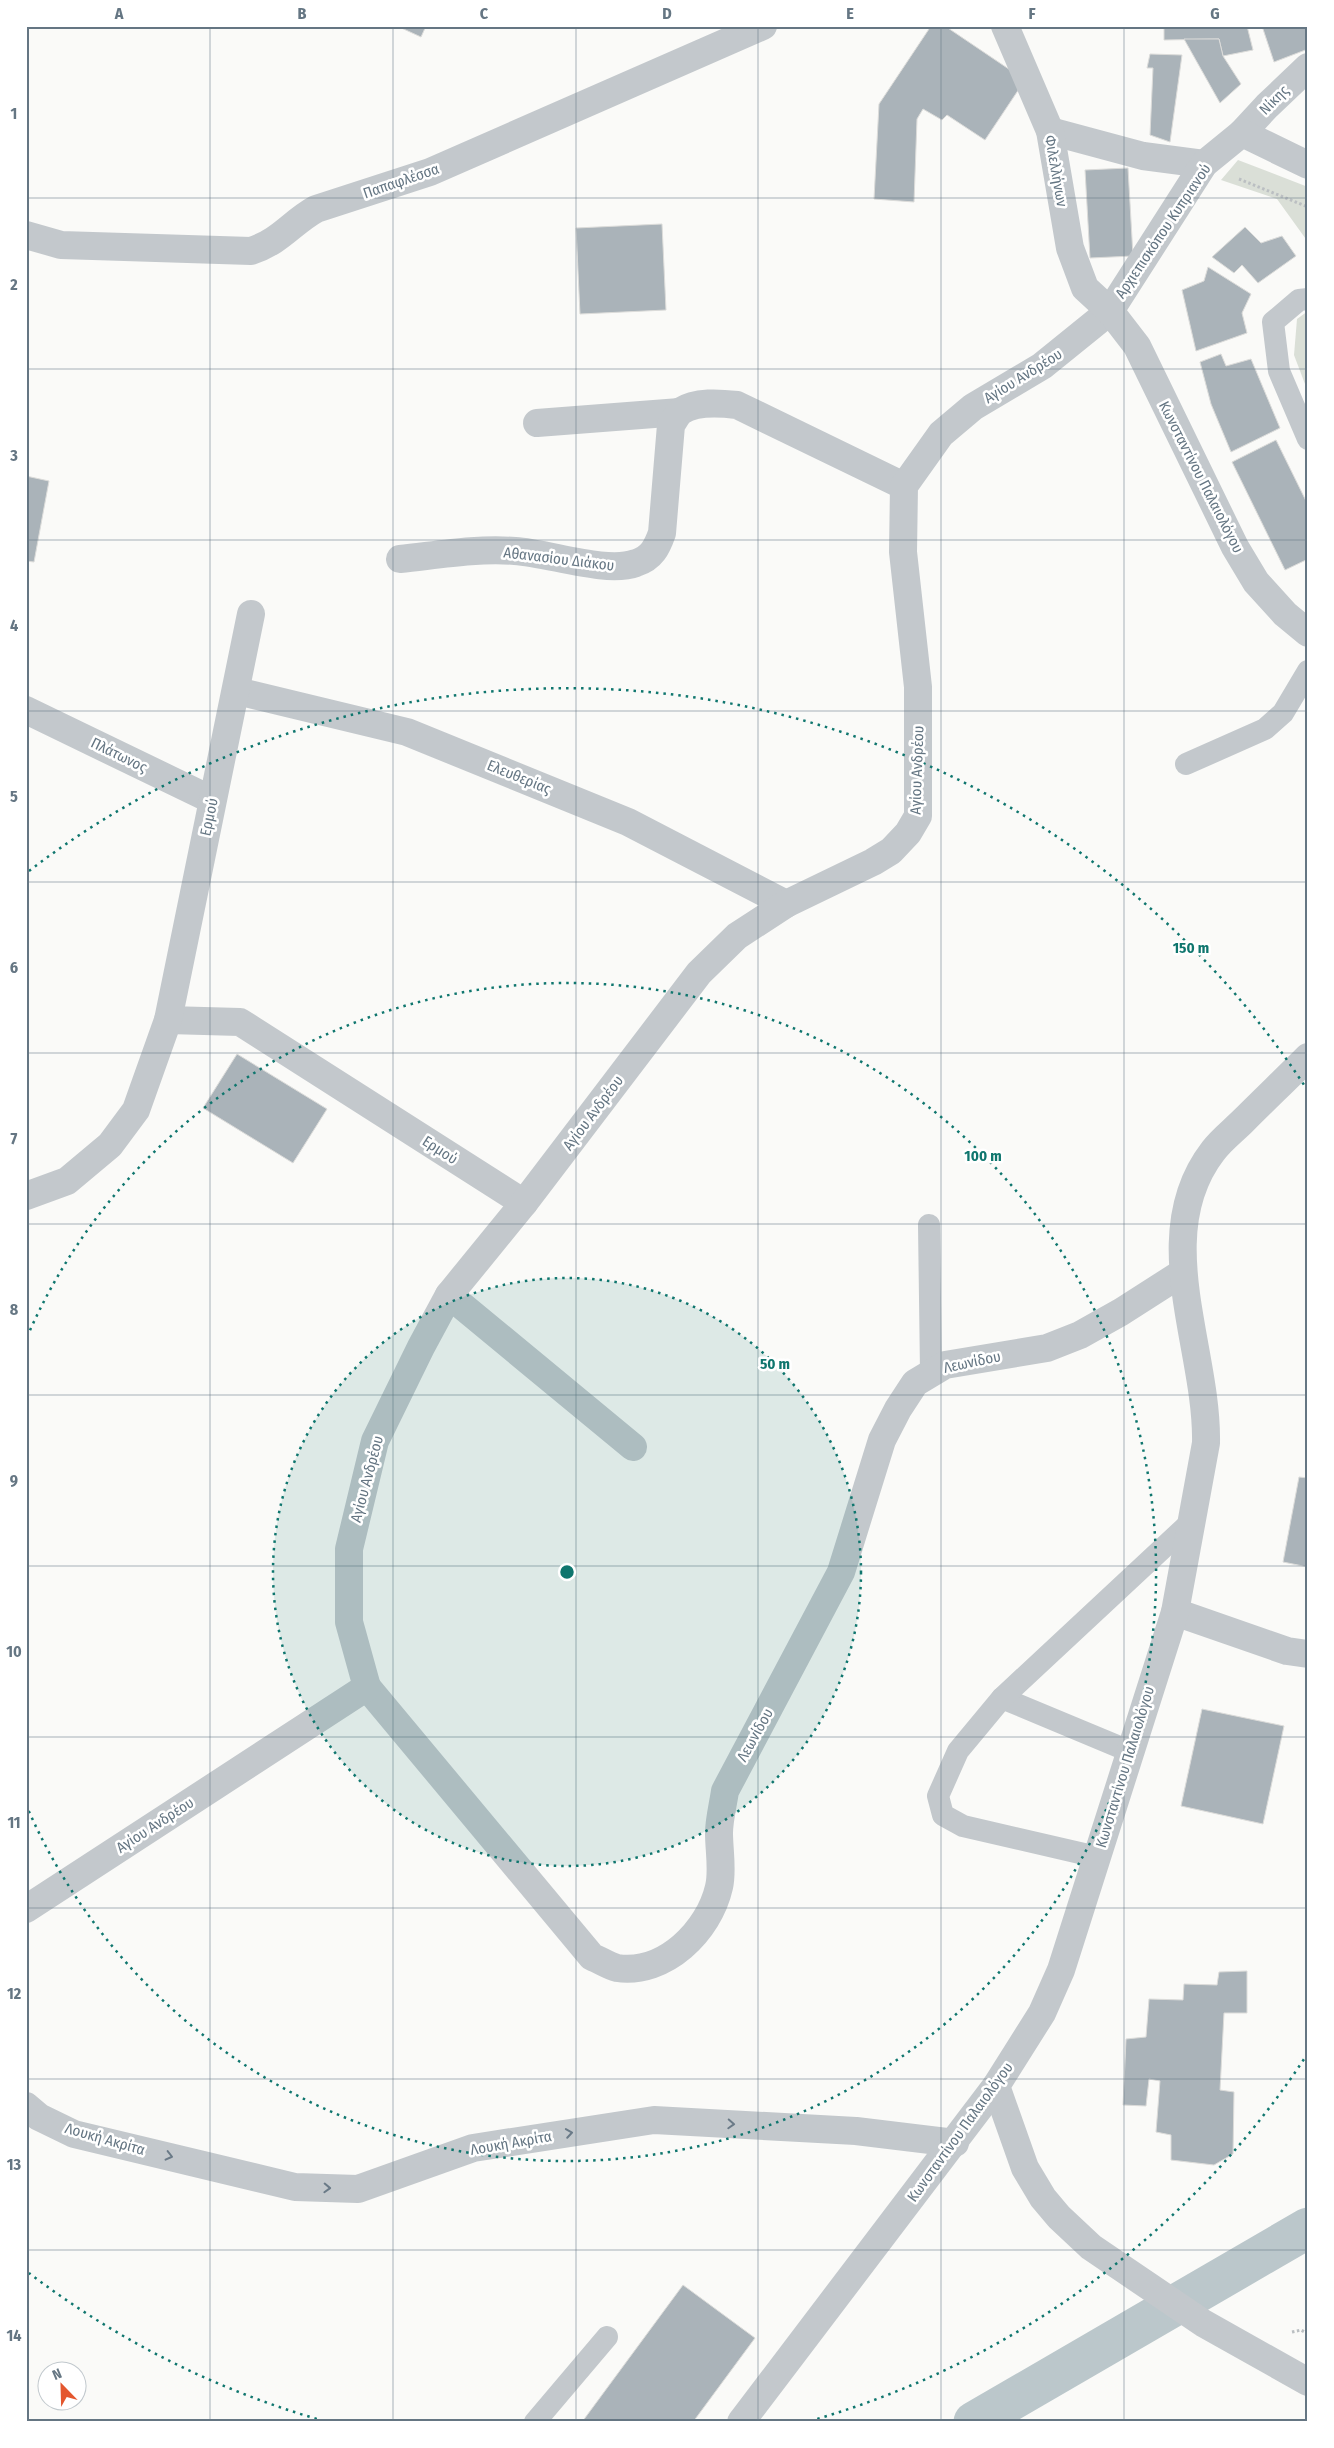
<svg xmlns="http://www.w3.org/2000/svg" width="1334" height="2448" viewBox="0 0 1334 2448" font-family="'Fira Sans Condensed',sans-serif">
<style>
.green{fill:#dadfd7}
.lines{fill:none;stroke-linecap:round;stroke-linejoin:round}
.canal{stroke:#bbc7cb;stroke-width:41}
.building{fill:#aab3b9;stroke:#dcdcda}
.path{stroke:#bbbfc2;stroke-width:3;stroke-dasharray:2.5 2.5;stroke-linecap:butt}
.service{stroke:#c3c8cc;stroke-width:22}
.pedestrian{stroke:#c3c8cc;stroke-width:28}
.minor{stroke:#c3c8cc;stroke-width:28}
.tertiary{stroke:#c3c8cc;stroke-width:28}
.oneway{stroke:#6a7a87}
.grid{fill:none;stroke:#657683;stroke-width:1;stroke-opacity:0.55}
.ring{fill:none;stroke:#0f766e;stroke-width:2.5;stroke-dasharray:2.5 5}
.labels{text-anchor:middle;stroke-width:5;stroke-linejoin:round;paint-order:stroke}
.street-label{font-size:15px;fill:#657683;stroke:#fff}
.centre{fill:#0f766e;stroke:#fff;stroke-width:2.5}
.ring-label{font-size:15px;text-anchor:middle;font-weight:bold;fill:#0f766e;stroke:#fff;stroke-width:5;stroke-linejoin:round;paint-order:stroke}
.neatline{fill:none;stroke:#657683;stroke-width:2}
.grid-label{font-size:16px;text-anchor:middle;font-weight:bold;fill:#657683}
</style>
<rect width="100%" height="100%" fill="#fafaf8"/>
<g class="green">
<path d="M1238,160l70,27v55l-31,-43 -56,-19z"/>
<path d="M1308,311v81l-14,-37 3,-36z"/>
</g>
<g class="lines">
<path class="canal" d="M974,2422l334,-194"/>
</g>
<g class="building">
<path d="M397,26h29l-5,11z"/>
<path d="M931,26h14l80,54 -40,60 -38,-25 -5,5 -19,-11 -6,10 -3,83 -40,-3 5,-95z"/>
<path d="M1164,26h83l6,24 -30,6 -4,-17 -55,1z"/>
<path d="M1262,26h46v23l-34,13z"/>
<path d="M1184,39h35l4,17 18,28 -21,19z"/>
<path d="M1150,54l32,1 -12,87 -20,-7 3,-67h-6z"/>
<path d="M1128,168l5,88 -43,2 -5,-88z"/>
<path d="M662,224l4,86 -86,4 -4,-86z"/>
<path d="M1245,227l16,16 21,-7 14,20 -38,27 -16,-18 -8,8 -22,-16z"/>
<path d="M1208,267l43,27 -9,19 5,20 -51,18 -14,-61 22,-9z"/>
<path d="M1221,354l5,12 25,-7 29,69 -49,24 -20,-48 -11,-42z"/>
<path d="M1276,440l32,65v54l-23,11 -53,-108z"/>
<path d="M26,476l23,5 -15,81 -8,-1z"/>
<path d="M237,1054l90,55 -34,54 -90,-55z"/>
<path d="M1299,1477l9,1v89l-25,-5z"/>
<path d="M1202,1709l82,17 -21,98 -82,-18z"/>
<path d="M1247,1971v42h-23l-4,77 14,2 -1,62 -19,11 -43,-5v-25l-15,-3 4,-51 -11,-2 -3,27 -23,-1 3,-66 20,-2 3,-38 34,1 1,-16 33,1 2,-13z"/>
<path d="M683,2285l72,53 -62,84h-111z"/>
</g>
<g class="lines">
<g class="path">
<path d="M1239,179l69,28"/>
<path d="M1292,2332l9,-2 7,4"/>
</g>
<g class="service">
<path d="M1308,299l-9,1 -26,22 6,49 29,68"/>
<path d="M1186,764l79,-35 18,-16 25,-42"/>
<path d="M929,1225l2,147"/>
<path d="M1002,1698l127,53"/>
<path d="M1097,1857l-134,-31 -20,-11 -5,-19 20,-45 44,-53 190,-177"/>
<path d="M535,2422l72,-85"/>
</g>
<path class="pedestrian" d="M1242,133l25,-27 41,-39"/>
<g class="minor">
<path d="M1050,131l93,25 61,8"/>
<path d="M26,235l35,10 190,6c30,-10 40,-28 65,-42l114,-37 333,-146"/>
<path d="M537,423l143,-11"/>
<path d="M400,559c38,-4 77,-11 115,-8 34,2 91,23 121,12 16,-5 21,-16 26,-30l9,-108c3,-4 6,-11 10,-14 15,-10 39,-8 56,-6l167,81"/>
<path d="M237,691l170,41 221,90 158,82"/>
<path d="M26,710l186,90"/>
<path d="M168,1020l72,2 284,181"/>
<path d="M26,1196l41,-15 43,-36 26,-35 32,-90 83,-406"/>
<path d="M449,1295l184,152"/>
<path d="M1175,1612l112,39 21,3"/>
<path d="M367,1687l225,270c8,3 17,9 25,11 48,7 92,-37 102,-81 4,-16 0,-37 0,-54 0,-13 4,-28 6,-42l116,-219 41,-132 16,-31 17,-26 30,-18 102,-17 33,-13 41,-23 61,-39"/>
<path d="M26,1909l341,-222 -18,-65v-73l26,-108 46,-94 28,-52 75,-92 175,-230 38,-37 49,-32 87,-42 18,-11 17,-18 10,-17v-129l-15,-135 1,-66 37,-52 32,-27 69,-41 68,-55 94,-147 38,-31 66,32"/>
<path d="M26,2106l13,11 35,17 221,53 63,2 115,-41 181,-28 202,11 99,12"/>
<path d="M741,2422l255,-336"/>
</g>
<g class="tertiary">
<path d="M1005,26l45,105 20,117 15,40 25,23 27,35 98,201 21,35 29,32 23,19"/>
<path d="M1308,1057c-22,22 -44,43 -65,64 -10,10 -22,19 -30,30 -65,84 -5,198 -7,292l-31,169 -114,358 -19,43 -46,73 29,82 18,30 16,19 32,30 112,76 105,59"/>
</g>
</g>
<defs><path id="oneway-chevron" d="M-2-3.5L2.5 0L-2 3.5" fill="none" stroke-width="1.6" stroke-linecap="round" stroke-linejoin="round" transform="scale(1.25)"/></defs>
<g class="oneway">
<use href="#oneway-chevron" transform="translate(731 2124) rotate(3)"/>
<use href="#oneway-chevron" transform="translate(569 2133) rotate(-9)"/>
<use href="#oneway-chevron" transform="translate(169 2156) rotate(14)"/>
<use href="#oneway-chevron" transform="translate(327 2188) rotate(2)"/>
</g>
<path class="grid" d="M210,26v2396M393,26v2396M576,26v2396M758,26v2396M941,26v2396M1124,26v2396M26,198h1282M26,369h1282M26,540h1282M26,711h1282M26,882h1282M26,1053h1282M26,1224h1282M26,1395h1282M26,1566h1282M26,1737h1282M26,1908h1282M26,2079h1282M26,2250h1282"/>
<circle cx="567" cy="1572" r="294" fill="#0f766e" fill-opacity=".12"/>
<g class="ring">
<circle cx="567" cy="1572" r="294"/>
<path d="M27 1337A589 589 0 1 1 27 1807"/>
<path d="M1308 2053A883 883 0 0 1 810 2421M324 2421A883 883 0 0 1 29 2273M29 871A883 883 0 0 1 1308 1091"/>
</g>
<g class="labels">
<g class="street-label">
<text transform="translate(1274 100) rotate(-45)" y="5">Νίκης</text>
<text transform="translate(1056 171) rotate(80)" y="5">Φιλελλήνων</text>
<text transform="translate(401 181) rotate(-19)" y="5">Παπαφλέσσα</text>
<text transform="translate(1163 231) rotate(-56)" y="5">Αρχιεπισκόπου Κυπριανού</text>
<text transform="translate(1023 376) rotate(-32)" y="5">Αγίου Ανδρέου</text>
<text transform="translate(1201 477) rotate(63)" y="5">Κωνσταντίνου Παλαιολόγου</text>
<text transform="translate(559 559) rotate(7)" y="5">Αθανασίου Διάκου</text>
<text transform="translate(119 755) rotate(26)" y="5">Πλάτωνος</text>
<text transform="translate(917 770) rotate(-88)" y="5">Αγίου Ανδρέου</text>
<text transform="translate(519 777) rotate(22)" y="5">Ελευθερίας</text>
<text transform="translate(209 817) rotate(-78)" y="5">Ερμού</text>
<text transform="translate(593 1113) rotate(-53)" y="5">Αγίου Ανδρέου</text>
<text transform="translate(440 1150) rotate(33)" y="5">Ερμού</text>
<text transform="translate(972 1362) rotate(-12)" y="5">Λεωνίδου</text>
<text transform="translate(367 1479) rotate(-75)" y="5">Αγίου Ανδρέου</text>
<text transform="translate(755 1735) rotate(-61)" y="5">Λεωνίδου</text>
<text transform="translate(1125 1767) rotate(-73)" y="5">Κωνσταντίνου Παλαιολόγου</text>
<text transform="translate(155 1825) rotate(-33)" y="5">Αγίου Ανδρέου</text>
<text transform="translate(960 2132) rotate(-54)" y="5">Κωνσταντίνου Παλαιολόγου</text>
<text transform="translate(105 2139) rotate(16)" y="5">Λουκή Ακρίτα</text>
<text transform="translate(511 2143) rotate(-10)" y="5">Λουκή Ακρίτα</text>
</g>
</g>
<circle cx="567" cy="1572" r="8" class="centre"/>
<g class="ring-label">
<text x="1191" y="953">150 m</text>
<text x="983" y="1161">100 m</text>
<text x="775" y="1369">50 m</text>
</g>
<rect width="1334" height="2448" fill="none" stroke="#ffffff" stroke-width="55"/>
<g transform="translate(62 2386) rotate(337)"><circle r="24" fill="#ffffff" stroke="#c1c8cd"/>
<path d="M0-4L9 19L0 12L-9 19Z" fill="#e4572e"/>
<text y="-8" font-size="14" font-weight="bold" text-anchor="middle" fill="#657683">N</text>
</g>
<rect x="28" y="28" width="1278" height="2392" class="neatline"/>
<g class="grid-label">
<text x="119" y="19">A</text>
<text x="302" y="19">B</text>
<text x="484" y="19">C</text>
<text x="667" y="19">D</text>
<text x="850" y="19">E</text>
<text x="1032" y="19">F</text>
<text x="1215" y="19">G</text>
<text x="14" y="119">1</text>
<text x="14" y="290">2</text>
<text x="14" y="461">3</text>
<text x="14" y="631">4</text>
<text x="14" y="802">5</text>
<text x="14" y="973">6</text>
<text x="14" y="1144">7</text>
<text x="14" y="1315">8</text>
<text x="14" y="1486">9</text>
<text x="14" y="1657">10</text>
<text x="14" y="1828">11</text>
<text x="14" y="1999">12</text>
<text x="14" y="2170">13</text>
<text x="14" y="2341">14</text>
</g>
</svg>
